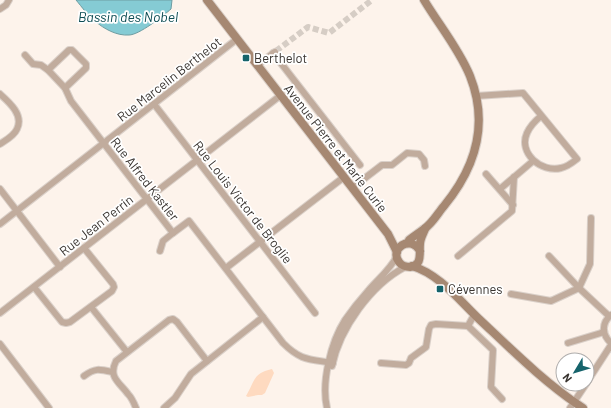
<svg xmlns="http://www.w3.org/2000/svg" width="611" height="408" viewBox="0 0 611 408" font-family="Barlow,sans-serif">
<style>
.green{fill:#fedac0}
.water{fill:#85cbd4;stroke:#6e9da2}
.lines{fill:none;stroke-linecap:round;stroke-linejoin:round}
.street-tunnel{stroke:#d6cdc5;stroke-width:6;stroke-dasharray:6 3;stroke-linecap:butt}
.street-casing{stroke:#dad0c9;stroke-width:8}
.secondary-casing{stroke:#dad0c9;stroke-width:10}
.street{stroke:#c1ac9d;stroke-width:6}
.secondary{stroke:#a68872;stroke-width:8}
.poi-dot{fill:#15636b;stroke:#fff;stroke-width:1.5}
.labels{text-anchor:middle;stroke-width:3.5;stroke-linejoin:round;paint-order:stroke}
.poi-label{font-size:13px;fill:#38332f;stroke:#fff;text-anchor:start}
.street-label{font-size:13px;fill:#38332f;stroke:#fff}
.water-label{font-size:14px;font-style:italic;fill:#0e4d54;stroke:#fff}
</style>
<rect width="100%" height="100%" fill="#fdf3eb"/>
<path class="green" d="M272,369l2,4 -9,20 -3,2h-4l-10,2 -2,-1c9,-15 7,-23 26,-27z"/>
<path class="water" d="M76,0h96l-1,9c-8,7 -32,26 -42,26 -12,1 -25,-6 -34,-14 -7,-5 -13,-14 -19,-21z"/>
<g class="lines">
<path class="street-tunnel" d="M276,51l32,-24 21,6 43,-33"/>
<g class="street-casing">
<g id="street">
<path d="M0,9l6,-4 3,-5"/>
<path d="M273,53l87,112"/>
<path d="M25,55l8,9 8,1 7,5 17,18 6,13 102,132 16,-12 94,122c18,18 26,16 50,20"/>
<path d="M257,65l18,-13"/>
<path d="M48,70l21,-20h3l14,14v4l-21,20"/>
<path d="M0,94c9,8 24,21 17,35 -3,7 -11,11 -17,15"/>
<path d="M476,96l47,-3 54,66c-5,4 -10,8 -16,9 -20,5 -43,-15 -34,-35 3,-7 8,-12 14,-17"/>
<path d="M154,104l161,209"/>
<path d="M486,174l27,31"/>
<path d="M352,188l30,-23h10l15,-12 12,1 5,6 1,6"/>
<path d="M0,189l60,78"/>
<path d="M500,189l33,-28"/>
<path d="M0,224l237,-185"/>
<path d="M160,251l3,-10 10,-8"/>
<path d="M458,256l54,-45 2,-34"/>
<path d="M549,256l30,32 30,28"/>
<path d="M226,268l118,-91"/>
<path d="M34,287l28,35 4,1 4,-1 42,-31 2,-4 -1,-3 -29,-36"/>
<path d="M511,294l40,7 28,-13 11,-24 1,-46"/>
<path d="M91,307l36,45"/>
<path d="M0,313l281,-218"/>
<path d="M611,315c-10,8 -9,20 0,28"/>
<path d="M468,326l25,24 -2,37 11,12"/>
<path d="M568,343l33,-10 3,-2"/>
<path d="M0,344l49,64"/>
<path d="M381,363l25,2 3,-2 2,-5 15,-11 3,-18 2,-4 5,-1 32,2 6,-11"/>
<path d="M332,366c8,-38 39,-81 73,-99"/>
<path d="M84,376c11,-8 15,-7 28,-4"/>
<path d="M587,382l24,-37"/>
<path d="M136,408c-2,-5 -4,-10 -8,-14 -9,-12 -20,-17 -12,-33l53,-41 4,-1 4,3 30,39"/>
<path d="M164,408l11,-10 16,-24 72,-57"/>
<path d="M327,408c-6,-26 4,-66 18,-88 7,-10 15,-20 23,-29 9,-11 22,-21 29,-35"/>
<path d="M570,408l16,-24"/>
</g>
</g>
<g class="secondary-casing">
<g id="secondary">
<path d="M207,0l181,234 9,18"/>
<path d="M409,243v-3c5,-4 10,-7 15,-11 8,-5 14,-16 20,-23 32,-39 45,-82 26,-130 -11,-27 -31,-51 -46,-76"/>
<path d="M420,251c-10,-17 -31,-2 -21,11 2,3 7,5 11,5 13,-2 9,-14 10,-23 0,-5 3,-10 5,-15"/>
<path d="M412,266c27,8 47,34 67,53 33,31 66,64 104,89"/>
</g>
</g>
<use href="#street" class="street"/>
<use href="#secondary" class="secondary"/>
</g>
<g class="poi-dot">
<rect x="242" y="54" width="8" height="8" rx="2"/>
<rect x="436" y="285" width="8" height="8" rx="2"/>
</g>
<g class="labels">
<g class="poi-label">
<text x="254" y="63">Berthelot</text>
<text x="448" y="294">Cévennes</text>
</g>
<g class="street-label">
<text transform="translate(169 79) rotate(-38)" y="5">Rue Marcelin Berthelot</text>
<text transform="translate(336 148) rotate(52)" y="5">Avenue Pierre et Marie Curie</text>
<text transform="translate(145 179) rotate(52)" y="5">Rue Alfred Kastler</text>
<text transform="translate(243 202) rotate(52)" y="5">Rue Louis Victor de Broglie</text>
<text transform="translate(96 225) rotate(-38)" y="5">Rue Jean Perrin</text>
</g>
<g class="water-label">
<text x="128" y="22">Bassin des Nobel</text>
</g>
</g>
<g transform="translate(575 372) rotate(232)"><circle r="19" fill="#ffffff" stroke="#afadac"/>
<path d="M0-3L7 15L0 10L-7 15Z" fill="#15636b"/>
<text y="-6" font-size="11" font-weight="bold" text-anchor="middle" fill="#38332f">N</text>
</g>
</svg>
